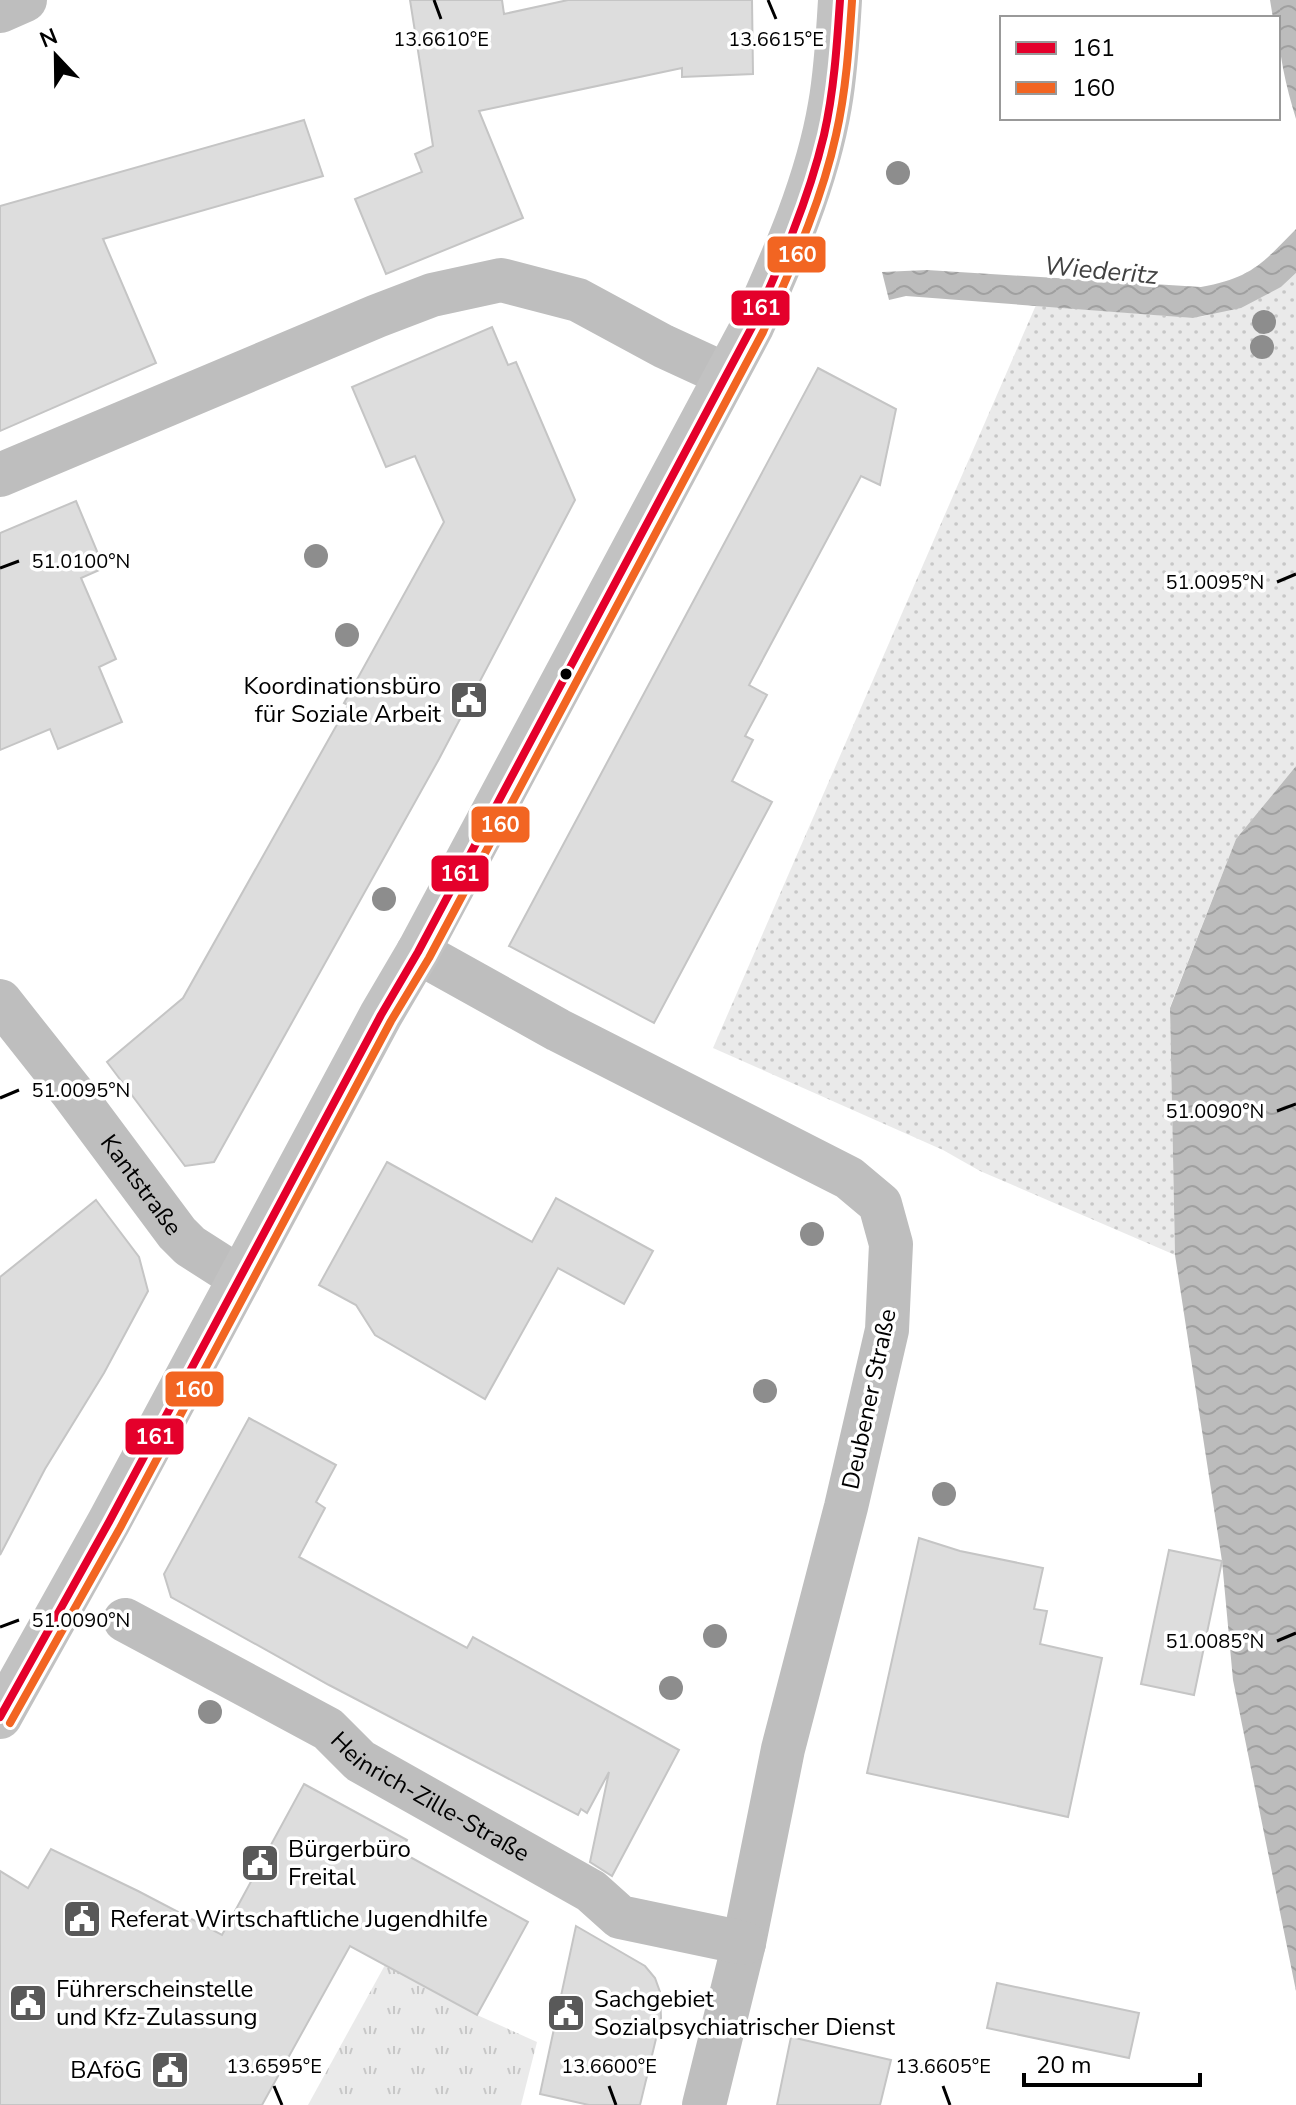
<svg xmlns="http://www.w3.org/2000/svg" width="1296" height="2105" viewBox="0 0 1296 2105" font-family="'Nunito Sans',sans-serif">
<style>
.grass{fill:url(#grass-dots)}
.park{fill:url(#park-tufts)}
.water{fill:url(#water-waves)}
.building{fill:#ddd;stroke:#c5c5c5;stroke-width:2}
.lines{fill:none;stroke-linecap:round;stroke-linejoin:round}
.street{stroke:#bebebe;stroke-width:44}
.secondary{stroke:#c2c2c2;stroke-width:44}
.bus-1-casing{stroke:#fff;stroke-width:14}
.bus-2-casing{stroke:#fff;stroke-width:14}
.bus-1{stroke:#e4002b;stroke-width:8}
.bus-2{stroke:#f26522;stroke-width:8}
.tree{fill:#8d8d8d}
.ticks{fill:none;stroke:#000;stroke-width:3}
.bus-dot{fill:#000;stroke:#fff;stroke-width:3}
.labels{text-anchor:middle;stroke-width:7;stroke-linejoin:round;paint-order:stroke}
.poi-label{font-size:24px;fill:#000;stroke:#fff;text-anchor:start}
.street-label{font-size:24px;fill:#000;stroke:#fff}
.water-label{font-size:26px;font-style:italic;fill:#414141;stroke:#fff}
.ticks-label{font-size:20px;text-anchor:middle;fill:#000;stroke:#fff;stroke-width:7;stroke-linejoin:round;paint-order:stroke}
.line-badge{stroke:#fff;stroke-width:3}
.badge-label{font-size:22px;text-anchor:middle;font-weight:bold;fill:#fff}
</style>
<defs>
<pattern id="grass-dots" width="8" height="8" patternUnits="userSpaceOnUse" patternTransform="scale(2)"><rect width="8" height="8" fill="#eaeaea"/><path d="M2 2h.1M6 6h.1" fill="none" stroke="#c7c7c7" stroke-width="1.8" stroke-linecap="round"/></pattern>
<pattern id="park-tufts" width="24" height="20" patternUnits="userSpaceOnUse" patternTransform="scale(2)"><rect width="24" height="20" fill="#eaeaea"/><path d="M3 7l-1-3M5 7V3M7 7l1-3M15 17l-1-3M17 17v-4M19 17l1-3" fill="none" stroke="#c7c7c7"/></pattern>
<pattern id="water-waves" width="16" height="10" patternUnits="userSpaceOnUse" patternTransform="scale(2)"><rect width="16" height="10" fill="#bcbcbc"/><path d="M0 5q4-4 8 0t8 0" fill="none" stroke="#a0a0a0"/></pattern>
</defs>
<rect width="100%" height="100%" fill="#fff"/>
<path class="grass" d="M1296,273v493l-60,73 -66,168 5,248 -195,-84 -37,-21 -230,-102 323,-743 157,13 12,-2 76,-29z"/>
<path class="park" d="M385,1965l92,50 60,27 -16,63h-213z"/>
<g class="water">
<path d="M1270,0h26v119c-10,-33 -18,-66 -18,-101h-5z"/>
<path d="M1296,229v44l-15,14 -40,21 -48,10 -287,-22 -17,4 -7,-28 45,-2 274,17c50,-9 61,-23 95,-58z"/>
<path d="M1296,766v1225l-63,-311 -11,-119 -47,-306 -5,-247 66,-169z"/>
</g>
<g class="building">
<path d="M410,0h92l2,14 64,-14h184l1,74 -71,3v-9l-203,43 44,107 -137,56 -31,-75 67,-27 -7,-18 18,-8z"/>
<path d="M304,120l19,56 -220,63 53,124 -156,68v-225z"/>
<path d="M492,327l16,38 8,-3 59,138 -136,259 -225,403 -29,4 -78,-104 76,-64 165,-293 -4,-2 100,-181 -29,-66 -29,11 -34,-80z"/>
<path d="M818,368l78,41 -16,76 -19,-9 -112,209 18,10 -22,41 8,4 -21,41 40,21 -118,221 -145,-77z"/>
<path d="M76,501l28,67 -23,10 35,81 -17,8 23,55 -64,27 -8,-20 -50,21v-217z"/>
<path d="M387,1162l145,80 24,-44 97,53 -29,53 -66,-36 -73,131 -110,-64 -19,-30 -37,-20z"/>
<path d="M96,1200l43,57 9,34 -44,82 -59,96 -45,86v-278z"/>
<path d="M249,1418l87,47 -20,37 9,6 -26,49 168,91 6,-11 206,113 -67,126 -22,-14 19,-90 -22,41 -6,-4 -3,6 -249,-130 -158,-88 -7,-23z"/>
<path d="M919,1538l41,13 83,17 -9,41 13,2 -7,33 62,14 -34,159 -201,-44z"/>
<path d="M1169,1550l53,11 -28,134 -53,-11z"/>
<path d="M304,1784l103,56 -6,12 127,70 -51,93 -127,-69 -88,159h-262v-234l28,17 23,-39 87,42 84,44z"/>
<path d="M576,1926l69,40 10,12 5,14 1,26 -21,87h-51l-49,-11z"/>
<path d="M997,1983l142,30 -10,45 -142,-30z"/>
<path d="M791,2037l100,23 -11,45h-103z"/>
</g>
<g class="lines">
<g class="street">
<path d="M0,11l25,-11"/>
<path d="M0,475l377,-159 55,-21 69,-15 77,20 85,46 63,29"/>
<path d="M418,952l140,78 291,148 31,26 11,40 -4,86 -41,177 -63,242 -39,194 -40,162"/>
<path id="s1" d="M0,1001l72,91 105,141 13,13 50,32"/>
<path id="s2" d="M125,1620l203,109 32,32 231,130 29,26 124,26"/>
</g>
<path class="secondary" d="M0,1717l109,-195 272,-507 37,-63 334,-625c32,-71 65,-145 78,-222 6,-34 8,-70 10,-105"/>
<g class="bus-1-casing">
<path id="bus-1" d="M0,1717l109,-195 272,-507 37,-63 334,-625c28,-62 56,-125 72,-192 10,-44 13,-90 16,-135"/>
</g>
<g class="bus-2-casing">
<path id="bus-2" d="M10,1723l110,-195 271,-507 38,-63 334,-626c28,-64 58,-128 73,-197 10,-44 13,-89 16,-134"/>
</g>
<use href="#bus-1" class="bus-1"/>
<use href="#bus-2" class="bus-2"/>
</g>
<g class="tree">
<circle cx="898" cy="173" r="12"/>
<circle cx="1264" cy="322" r="12"/>
<circle cx="1262" cy="347" r="12"/>
<circle cx="316" cy="556" r="12"/>
<circle cx="347" cy="635" r="12"/>
<circle cx="384" cy="899" r="12"/>
<circle cx="812" cy="1234" r="12"/>
<circle cx="765" cy="1391" r="12"/>
<circle cx="944" cy="1494" r="12"/>
<circle cx="715" cy="1636" r="12"/>
<circle cx="671" cy="1688" r="12"/>
<circle cx="210" cy="1712" r="12"/>
</g>
<path class="ticks" d="M434,0l7,19M768,0l8,19M0,568l19,-7M1277,582l19,-8M0,1098l19,-8M1277,1111l19,-7M0,1627l19,-7M1277,1641l19,-8M274,2086l8,19M609,2086l7,19M943,2086l7,19"/>
<defs>
<g id="civic-square" transform="scale(2)"><rect x="-9" y="-9" width="18" height="18" rx="4" fill="#595959" stroke="#fff"/><path d="M-.6-6.5H3V-4.5H.6V-3L4-1V1h2V6H-6V1h2V-1L-.6-3ZM-1.2 2.5V6h2.4V2.5Z" fill="#fff"/></g>
</defs>
<g fill-rule="evenodd">
<use href="#civic-square" x="469" y="700"/>
<use href="#civic-square" x="260" y="1863"/>
<use href="#civic-square" x="82" y="1919"/>
<use href="#civic-square" x="28" y="2003"/>
<use href="#civic-square" x="566" y="2013"/>
<use href="#civic-square" x="170" y="2070"/>
</g>
<circle class="bus-dot" cx="566" cy="674" r="7"/>
<g class="labels">
<g class="poi-label">
<text x="441" y="694" text-anchor="end">Koordinationsbüro<tspan x="441" dy="28">für Soziale Arbeit</tspan></text>
<text x="288" y="1857">Bürgerbüro<tspan x="288" dy="28">Freital</tspan></text>
<text x="110" y="1927">Referat Wirtschaftliche Jugendhilfe</text>
<text x="56" y="1997">Führerscheinstelle<tspan x="56" dy="28">und Kfz-Zulassung</tspan></text>
<text x="594" y="2007">Sachgebiet<tspan x="594" dy="28">Sozialpsychiatrischer Dienst</tspan></text>
<text x="142" y="2078" text-anchor="end">BAföG</text>
</g>
<g class="street-label">
<text dy="8" stroke="none"><textPath href="#s1" startOffset="232">Kantstraße</textPath></text>
<text transform="translate(869 1399) rotate(-78)" y="8">Deubener Straße</text>
<text dy="8" stroke="none"><textPath href="#s2" startOffset="354">Heinrich-Zille-Straße</textPath></text>
</g>
<g class="water-label">
<text transform="translate(1101 270) rotate(5)" y="9">Wiederitz</text>
</g>
</g>
<g class="ticks-label">
<text x="441" y="46">13.6610°E</text>
<text x="776" y="46">13.6615°E</text>
<text x="81" y="568">51.0100°N</text>
<text x="1215" y="589">51.0095°N</text>
<text x="81" y="1097">51.0095°N</text>
<text x="1215" y="1118">51.0090°N</text>
<text x="81" y="1627">51.0090°N</text>
<text x="1215" y="1648">51.0085°N</text>
<text x="274" y="2073">13.6595°E</text>
<text x="609" y="2073">13.6600°E</text>
<text x="943" y="2073">13.6605°E</text>
</g>
<g class="line-badge">
<rect x="766" y="235" width="61" height="39" rx="8" fill="#f26522"/>
<rect x="730" y="289" width="61" height="38" rx="8" fill="#e4002b"/>
<rect x="470" y="805" width="61" height="39" rx="8" fill="#f26522"/>
<rect x="430" y="854" width="60" height="39" rx="8" fill="#e4002b"/>
<rect x="164" y="1370" width="61" height="38" rx="8" fill="#f26522"/>
<rect x="124" y="1417" width="61" height="39" rx="8" fill="#e4002b"/>
</g>
<g class="badge-label">
<text x="797" y="262">160</text>
<text x="761" y="315">161</text>
<text x="500" y="832">160</text>
<text x="460" y="881">161</text>
<text x="194" y="1397">160</text>
<text x="155" y="1444">161</text>
</g>
<rect x="1000" y="16" width="280" height="104" fill="#ffffff" stroke="#999999" stroke-width="2"/>
<rect x="1016" y="42" width="40" height="12" fill="#e4002b" stroke="#999999" stroke-width="2"/>
<text x="1072" y="56" font-size="24" fill="#000000">161</text>
<rect x="1016" y="82" width="40" height="12" fill="#f26522" stroke="#999999" stroke-width="2"/>
<text x="1072" y="96" font-size="24" fill="#000000">160</text>
<g transform="translate(56 56) rotate(338)" stroke="#ffffff" stroke-width="6" paint-order="stroke">
<path d="M0-6L14 30L0 20L-14 30Z" fill="#000000"/>
<text y="-12" font-size="22" font-weight="bold" text-anchor="middle" fill="#000000">N</text>
</g>
<path d="M1024 2073v12h176v-12" fill="none" stroke="#000000" stroke-width="4"/>
<text x="1036" y="2073" font-size="24" fill="#000000" stroke="#ffffff" stroke-width="6" paint-order="stroke">20 m</text>
</svg>
